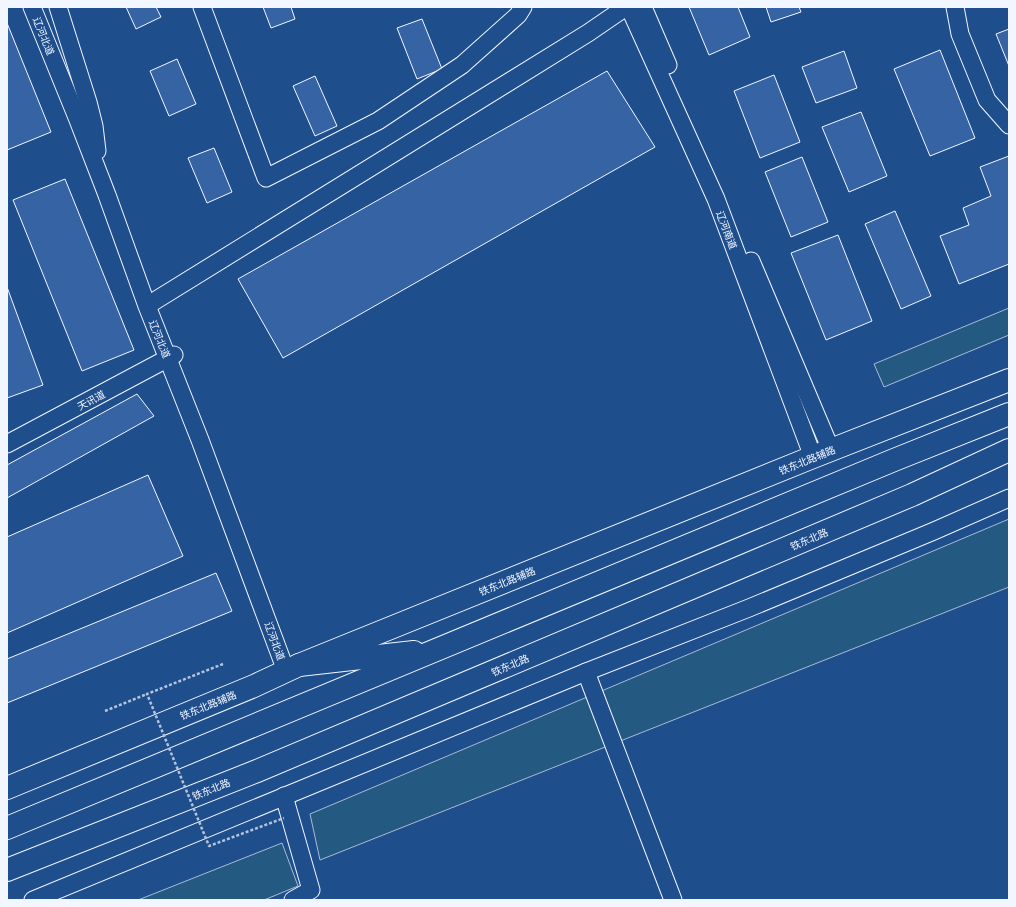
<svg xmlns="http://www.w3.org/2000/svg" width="1016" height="907" viewBox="0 0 1016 907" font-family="'Titillium Web','Noto Sans SC',sans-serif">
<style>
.green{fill:#245a82;stroke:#a8bbd7}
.building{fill:#3563a3;stroke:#f2f6ff}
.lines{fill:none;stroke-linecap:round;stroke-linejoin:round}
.minor-casing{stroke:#f2f6ff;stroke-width:19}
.major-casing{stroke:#f2f6ff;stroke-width:24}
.highway-casing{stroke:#f2f6ff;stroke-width:24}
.path{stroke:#b3c4dc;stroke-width:2.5;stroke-dasharray:3 2;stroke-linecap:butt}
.minor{stroke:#1f4e8c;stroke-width:17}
.major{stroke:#1f4e8c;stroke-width:22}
.highway{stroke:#1f4e8c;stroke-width:22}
.path-bridge{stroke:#b3c4dc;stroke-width:2.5;stroke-dasharray:3 2;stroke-linecap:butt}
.labels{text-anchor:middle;stroke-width:3;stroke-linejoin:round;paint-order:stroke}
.street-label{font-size:10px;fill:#f2f6ff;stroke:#1f4e8c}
</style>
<rect width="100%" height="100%" fill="#1f4e8c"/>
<g class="green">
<path d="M1009,308v27l-125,52 -10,-23z"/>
<path d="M1009,519v68l-689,273 -10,-46z"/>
<path d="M282,843l16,43 -34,14h-126z"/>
</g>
<g class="building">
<path d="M126,7h30l5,10 -25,12z"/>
<path d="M263,7h28l4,12 -24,9z"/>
<path d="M689,7h49l12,30 -41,18z"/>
<path d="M766,7h33l2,5 -30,10z"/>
<path d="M422,19l20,50 -25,10 -20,-51z"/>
<path d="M7,23l44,109 -44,18z"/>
<path d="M1009,29v37l-13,-32z"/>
<path d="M940,50l35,88 -45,18 -36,-87z"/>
<path d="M844,51l13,37 -41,15 -14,-36z"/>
<path d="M177,59l19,45 -27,12 -19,-45z"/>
<path d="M607,71l48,76 -372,211 -45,-79z"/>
<path d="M774,75l26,67 -40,16 -26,-67z"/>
<path d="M315,76l22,50 -22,10 -22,-50z"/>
<path d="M861,112l26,64 -38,16 -27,-65z"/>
<path d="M214,148l18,44 -25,11 -19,-45z"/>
<path d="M1009,156v108l-50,20 -19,-48 29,-11 -6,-17 28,-12 -11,-29z"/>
<path d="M802,157l26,65 -37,15 -26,-65z"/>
<path d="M65,179l69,171 -52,21 -69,-171z"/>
<path d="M895,211l36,85 -30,13 -36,-85z"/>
<path d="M838,235l34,86 -46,19 -35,-87z"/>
<path d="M7,287l36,98 -36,13z"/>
<path d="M137,394l17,22 -147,82v-33z"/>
<path d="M148,475l35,81 -176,77v-96z"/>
<path d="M216,573l16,38 -225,92v-44z"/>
</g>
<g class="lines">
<g class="minor-casing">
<g id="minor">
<path d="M32,7l46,113 29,75 40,111 53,134 86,231"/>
<path d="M58,7l30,95 6,24 3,25"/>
<path d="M202,7l64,171 112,-57 84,-56 56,-50 5,-8"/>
<path d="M629,7l87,192 97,258"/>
<path d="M643,7l25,58"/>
<path d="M955,7l5,27 27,66 22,25"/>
<path d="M751,261l80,189"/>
<path d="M153,302l435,-269 38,-26"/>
<path d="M7,444l167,-89"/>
<path d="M586,672l87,228"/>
<path d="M284,796l27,94 -18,10"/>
<path d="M33,900l553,-228 163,-64 185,-77 75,-33"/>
</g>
</g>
<g class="major-casing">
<path id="major" d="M7,788l247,-102 45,-21 514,-208 196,-77"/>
</g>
<g class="highway-casing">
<g id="highway">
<path d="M299,665l115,-13"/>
<path d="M7,828l887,-368 115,-46"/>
<path d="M7,870l250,-99 655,-276 97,-45"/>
</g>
</g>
<path class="path" d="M105,711l42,-17"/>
<use href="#minor" class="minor"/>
<use href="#major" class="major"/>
<use href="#highway" class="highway"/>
<path class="path-bridge" d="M223,664l-76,30 62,152 75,-28"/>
</g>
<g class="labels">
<g class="street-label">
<text transform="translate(44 36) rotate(68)" y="4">辽河北道</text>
<text transform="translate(727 230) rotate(69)" y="4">辽河南道</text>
<text transform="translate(160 339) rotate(68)" y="4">辽河北道</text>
<text transform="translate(91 400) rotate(-28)" y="4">天讯道</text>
<text transform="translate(807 460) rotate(-22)" y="4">铁东北路辅路</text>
<text transform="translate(809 539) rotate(-23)" y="4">铁东北路</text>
<text transform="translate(507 581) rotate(-22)" y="4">铁东北路辅路</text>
<text transform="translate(275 641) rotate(70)" y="4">辽河北道</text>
<text transform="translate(510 665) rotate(-23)" y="4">铁东北路</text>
<text transform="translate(208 705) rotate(-22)" y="4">铁东北路辅路</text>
<text transform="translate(211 789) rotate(-22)" y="4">铁东北路</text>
</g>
</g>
<rect width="1016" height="907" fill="none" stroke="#f2f6ff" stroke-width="16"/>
</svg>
